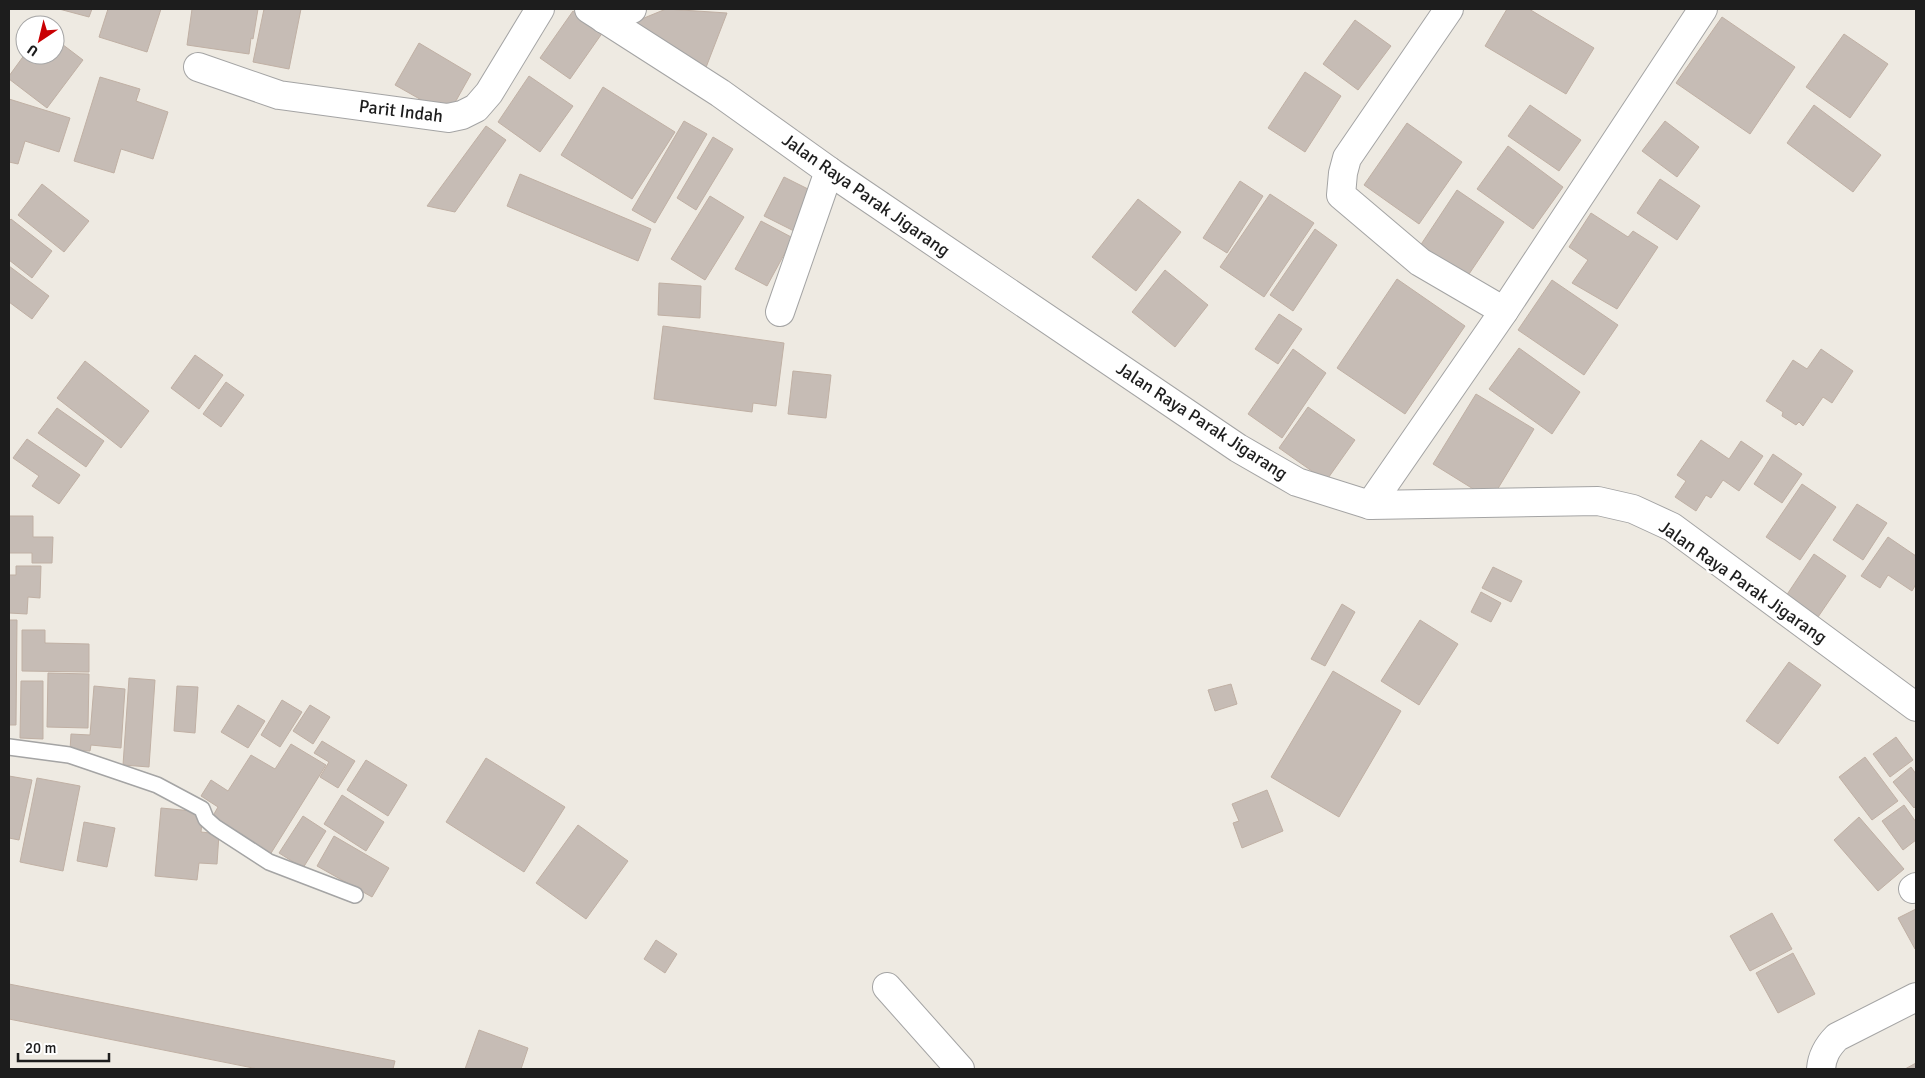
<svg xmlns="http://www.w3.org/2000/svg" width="1925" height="1078" viewBox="0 0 1925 1078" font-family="Signika,sans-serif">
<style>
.building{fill:#c6bcb5;stroke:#c0b0a4}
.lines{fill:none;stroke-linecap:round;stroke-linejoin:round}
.service-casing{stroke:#a4a4a4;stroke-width:18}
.minor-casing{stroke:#a4a4a4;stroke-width:30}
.tertiary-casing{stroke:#a4a4a4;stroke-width:30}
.service{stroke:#fff;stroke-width:15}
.minor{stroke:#fff;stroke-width:28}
.tertiary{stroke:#fff;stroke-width:28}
.labels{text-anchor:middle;stroke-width:5;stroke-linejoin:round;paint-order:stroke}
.street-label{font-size:18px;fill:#1d1d1d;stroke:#fff}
</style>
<rect width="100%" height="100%" fill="#eeeae2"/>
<g class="building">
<path d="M59,9h33l-3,8z"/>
<path d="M108,9h53l-14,43 -48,-15z"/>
<path d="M192,9h66l-5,30 -2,-1 -2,16 -62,-9z"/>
<path d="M264,9h37l-12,60 -36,-7z"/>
<path d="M666,9l61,4 -22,57 -78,-45z"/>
<path d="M1507,9h22l65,39 -28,46 -81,-48z"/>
<path d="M573,11l30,21 -33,47 -30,-21z"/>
<path d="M1722,17l73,50 -45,67 -74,-51z"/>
<path d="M1355,20l36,26 -33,44 -35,-26z"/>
<path d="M1844,34l44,30 -38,54 -44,-31z"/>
<path d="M58,41l25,19 -36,48 -38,-29v-3l16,-22 30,1v-10z"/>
<path d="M419,43l52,31 -23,41 -53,-30z"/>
<path d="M1305,72l36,24 -36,56 -37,-24z"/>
<path d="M529,76l44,30 -33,46 -42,-30z"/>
<path d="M100,77l40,12 -4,12 32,11 -15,47 -32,-10 -7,24 -40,-12z"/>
<path d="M603,87l72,45 -43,67 -71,-44z"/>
<path d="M9,99l61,19 -11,34 -34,-11 -7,23 -9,-2z"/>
<path d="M1530,105l51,35 -22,31 -51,-35z"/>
<path d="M1814,105l67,50 -28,37 -66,-49z"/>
<path d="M684,121l23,13 -52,89 -23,-13z"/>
<path d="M1665,121l34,26 -22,30 -35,-26z"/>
<path d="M1407,123l55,39 -43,62 -55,-39z"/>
<path d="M486,126l20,14 -51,72 -28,-6z"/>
<path d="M713,137l20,12 -37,61 -19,-12z"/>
<path d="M1508,146l55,41 -30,42 -56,-40z"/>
<path d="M520,174l131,55 -13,32 -131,-55z"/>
<path d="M784,177l32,16 -20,39 -32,-16z"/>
<path d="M1660,179l40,27 -23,34 -40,-27z"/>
<path d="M1240,181l23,15 -36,57 -24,-15z"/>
<path d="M42,184l47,37 -25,31 -46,-37z"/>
<path d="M1457,190l47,32 -41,61 -47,-31z"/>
<path d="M1270,194l44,29 -50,74 -44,-30z"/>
<path d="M710,196l34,21 -39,63 -34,-21z"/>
<path d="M1138,199l43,33 -45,59 -44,-34z"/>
<path d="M1591,213l37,24 5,-6 25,16 -41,62 -45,-26 16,-23 -19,-13z"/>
<path d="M11,219l41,32 -20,27 -23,-18v-39z"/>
<path d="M761,221l32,17 -26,48 -32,-17z"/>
<path d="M1315,229l22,16 -44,66 -23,-16z"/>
<path d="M9,266l40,30 -17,23 -23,-17z"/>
<path d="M1165,270l43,35 -33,42 -43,-35z"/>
<path d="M1397,279l68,47 -60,88 -68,-46z"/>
<path d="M1552,280l66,45 -34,50 -66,-45z"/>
<path d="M659,283l42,3 -1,32 -42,-3z"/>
<path d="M1279,314l23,15 -24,35 -23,-15z"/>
<path d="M663,326l121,17 -8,63 -23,-3 -1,9 -98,-13z"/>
<path d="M1519,348l61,44 -28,42 -63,-45z"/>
<path d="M1293,349l33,24 -44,65 -34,-24z"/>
<path d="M1821,349l32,22 -21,32 -9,-6 -20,29 -4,-4 -3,3 -14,-9 1,-4 -17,-11 27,-41 14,9z"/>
<path d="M195,355l28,20 -24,34 -28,-21z"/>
<path d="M85,361l64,50 -28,37 -64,-50z"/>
<path d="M793,371l38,4 -5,43 -38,-4z"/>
<path d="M226,382l18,13 -23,32 -18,-13z"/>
<path d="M1476,394l58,35 -43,71 -58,-36z"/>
<path d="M1308,407l47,33 -29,41 -47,-33z"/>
<path d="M57,408l47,33 -18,26 -48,-34z"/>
<path d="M27,439l53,36 -21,29 -27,-18 7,-10 -26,-18z"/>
<path d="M1701,440l28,19 12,-18 22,15 -24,35 -16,-11 -12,18 -5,-3 -10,16 -21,-14 11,-16 -9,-6z"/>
<path d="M1773,454l29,20 -20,29 -28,-19z"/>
<path d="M1802,484l34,23 -36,53 -34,-23z"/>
<path d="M1857,504l30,19 -24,37 -30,-20z"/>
<path d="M9,516h24v21h20l-1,26h-20v-10h-23z"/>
<path d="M1888,537l28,19v28l-4,7 -24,-16 -8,13 -19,-12z"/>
<path d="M1814,554l32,22 -28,41 -32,-21z"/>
<path d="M16,566h25l-1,32 -12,-1 -1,17 -18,-1v-38h7z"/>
<path d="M1493,567l29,14 -11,21 -29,-14z"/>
<path d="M1481,592l20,11 -10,19 -20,-10z"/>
<path d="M1342,604l13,8 -30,54 -14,-7z"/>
<path d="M9,620h8l-1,105h-7z"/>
<path d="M1420,620l38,24 -39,61 -38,-24z"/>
<path d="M22,630h23v13l44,1v28l-67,-1z"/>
<path d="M1789,662l32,23 -43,59 -32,-23z"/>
<path d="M1333,671l68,40 -62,106 -68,-40z"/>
<path d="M48,673l41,1 -1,54 -41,-1z"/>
<path d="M129,678l26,2 -6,87 -26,-2z"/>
<path d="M21,681h22v58l-23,-1z"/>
<path d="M1231,684l6,20 -22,7 -7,-21z"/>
<path d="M94,686l31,3 -4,59 -30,-3 -1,6 -20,-1 1,-16 19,1z"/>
<path d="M177,686l21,1 -3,46 -21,-2z"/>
<path d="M282,700l20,12 -22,35 -19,-12z"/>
<path d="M238,705l27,16 -17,27 -27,-16z"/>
<path d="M310,705l20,12 -17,27 -20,-13z"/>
<path d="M1896,737l17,23 -23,17 -17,-23z"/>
<path d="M322,741l33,20 -17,27 -18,-11 9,-15 -15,-9z"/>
<path d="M291,744l35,21 -58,93 -58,-37 8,-14 -17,-11 10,-16 17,11 23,-36 24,14z"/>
<path d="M1865,757l33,44 -26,19 -33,-43z"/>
<path d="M486,758l79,49 -41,65 -78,-50z"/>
<path d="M366,760l41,25 -19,31 -41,-26z"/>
<path d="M1911,767l5,7v32l-2,2 -21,-26z"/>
<path d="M9,776l23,4 -13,60 -10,-2z"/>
<path d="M37,778l43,8 -17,85 -43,-9z"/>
<path d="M1267,790l16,41 -41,17 -9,-25 6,-2 -7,-17z"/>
<path d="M342,795l42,27 -18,29 -42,-27z"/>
<path d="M1904,805l12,17v18l-13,10 -21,-29z"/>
<path d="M161,808l42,4 -2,20 18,2 -2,30 -18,-1 -2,17 -42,-4z"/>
<path d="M303,816l23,15 -23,37 -24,-15z"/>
<path d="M1859,817l45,52 -26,22 -44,-51z"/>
<path d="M84,822l31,6 -8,39 -30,-6z"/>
<path d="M578,825l50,36 -42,58 -50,-36z"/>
<path d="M334,836l55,32 -17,29 -55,-31z"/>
<path d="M1916,909v39l-1,1 -17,-31z"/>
<path d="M1772,913l20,36 -42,22 -20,-35z"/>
<path d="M656,940l21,14 -12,19 -21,-14z"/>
<path d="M1793,953l22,41 -37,19 -22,-40z"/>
<path d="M9,984l386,77 -2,8h-135l-249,-50z"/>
<path d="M479,1030l49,18 -7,21h-56z"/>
<path d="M1916,1063v6h-11z"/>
</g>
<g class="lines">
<g class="service-casing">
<path id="service" d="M9,747l60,8 88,30 45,24 4,10 9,8 54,35 86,33"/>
</g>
<g class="minor-casing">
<g id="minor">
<path d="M1449,9l-102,149 -4,15 -2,22 79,67 84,49"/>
<path d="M604,19l28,-10"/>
<path d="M198,67l81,28 169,23 14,-3 14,-7 13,-15 51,-84"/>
<path d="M780,312l49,-141"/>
<path d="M1370,505l134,-194 199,-302"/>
<path d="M1913,889l3,-2"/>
<path d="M887,987l73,82"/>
<path d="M1821,1069c1,-13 6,-22 16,-32l79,-40"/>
</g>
</g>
<g class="tertiary-casing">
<path id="tertiary" d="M589,9l131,84 109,78 409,277 59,34 73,23 228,-4 35,8 39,18 244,180"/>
</g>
<use href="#service" class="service"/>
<use href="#minor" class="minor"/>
<use href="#tertiary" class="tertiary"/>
</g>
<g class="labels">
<g class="street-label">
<text transform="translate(401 111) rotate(7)" y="6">Parit Indah</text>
<text transform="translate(866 195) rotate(35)" y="6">Jalan Raya Parak Jigarang</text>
<text transform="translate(1202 421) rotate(33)" y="6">Jalan Raya Parak Jigarang</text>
<text transform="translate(1743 582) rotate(35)" y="6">Jalan Raya Parak Jigarang</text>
</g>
</g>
<rect width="1925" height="1078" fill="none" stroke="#1d1d1d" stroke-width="20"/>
<g transform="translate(40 40) rotate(215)"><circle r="24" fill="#ffffff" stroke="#a5a5a5"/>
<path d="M0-4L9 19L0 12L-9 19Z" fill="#c90003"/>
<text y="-8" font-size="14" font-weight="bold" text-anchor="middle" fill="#1d1d1d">U</text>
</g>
<path d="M18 1053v8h91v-8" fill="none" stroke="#1d1d1d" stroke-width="2.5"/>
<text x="25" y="1053" font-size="15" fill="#1d1d1d" stroke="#ffffff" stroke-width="4" paint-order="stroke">20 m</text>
</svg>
